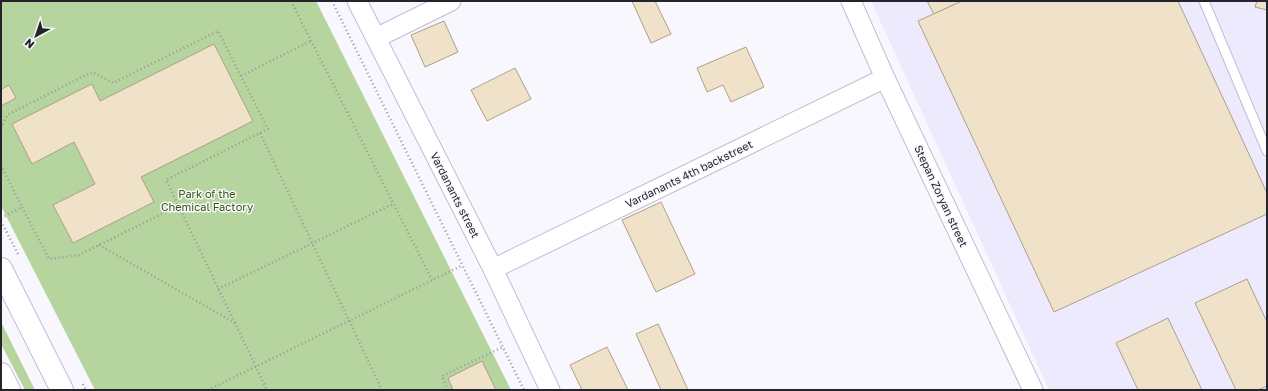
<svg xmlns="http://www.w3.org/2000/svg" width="1268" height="391" viewBox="0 0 1268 391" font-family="'Golos Text',sans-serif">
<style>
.built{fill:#edeafe}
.green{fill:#b5d49e}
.building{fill:#f0e1c9;stroke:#ae9f89}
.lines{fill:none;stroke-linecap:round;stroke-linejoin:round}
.service-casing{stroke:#c0bcd6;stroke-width:11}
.minor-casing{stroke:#c0bcd6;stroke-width:21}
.primary-casing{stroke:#c0bcd6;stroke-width:24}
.path{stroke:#99989f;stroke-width:2.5;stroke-dasharray:1 3;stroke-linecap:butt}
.service{stroke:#fff;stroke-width:9}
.minor{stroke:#fff;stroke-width:19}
.primary{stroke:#fff;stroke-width:22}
.labels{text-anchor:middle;stroke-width:3;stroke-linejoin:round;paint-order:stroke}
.street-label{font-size:11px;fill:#25242d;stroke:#f8f7fd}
.park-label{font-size:11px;fill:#34570c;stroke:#f8f7fd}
</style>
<rect width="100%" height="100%" fill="#f8f7fd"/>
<path class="built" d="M871,1h396v389h-218z"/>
<g class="green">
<path d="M1,1h315l195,389h-416l-94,-184z"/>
<path d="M1,322l34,68h-10l-24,-46z"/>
</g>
<g class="building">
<path d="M632,1h23l16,33 -20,9z"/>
<path d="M927,1h35l-28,13z"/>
<path d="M962,1h216l89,192v21l-213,98 -136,-291z"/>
<path d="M1257,1h10v9l-12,-3z"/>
<path d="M444,21l14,31 -33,15 -14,-32z"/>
<path d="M214,44l39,77 -112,56 13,25 -81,41 -20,-38 42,-21 -21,-42 -42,22 -20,-40 80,-40 8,17z"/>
<path d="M746,47l18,40 -33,15 -8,-17 -16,7 -10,-24z"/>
<path d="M515,68l16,31 -44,22 -16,-31z"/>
<path d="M9,85l7,13 -15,8v-18l1,1z"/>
<path d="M661,202l34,72 -39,18 -34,-72z"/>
<path d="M1247,279l20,43v64l-9,4h-22l-41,-87z"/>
<path d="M1168,318l34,72h-64l-22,-47z"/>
<path d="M658,324l30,66h-27l-25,-56z"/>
<path d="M607,347l21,43h-46l-12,-25z"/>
<path d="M482,361l14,29h-43l-5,-12z"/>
</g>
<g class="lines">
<g class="service-casing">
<path id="service" d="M1204,1l63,150"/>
</g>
<g class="minor-casing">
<g id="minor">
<path d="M357,1l136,268 57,121"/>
<path d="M851,1l34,77 148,312"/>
<path d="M376,38l75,-37"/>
<path d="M493,269l392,-191"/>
</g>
</g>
<g class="primary-casing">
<g id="primary">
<path d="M1,269l61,121"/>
<path d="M1,374l8,16"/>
</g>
</g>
<g class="path">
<path d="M291,1l141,279"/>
<path d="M332,1l192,389"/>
<path d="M241,76l70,-35"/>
<path d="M1,128l6,-13 85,-43 21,11 105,-52 50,98 -102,51 69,143"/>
<path d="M260,133l122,257"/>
<path d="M1,165l21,42"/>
<path d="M1,218l21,-11 27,52 30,-4 99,-49"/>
<path d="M1,221l18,35"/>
<path d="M99,245l136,78 32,67"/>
<path d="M218,289l175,-85"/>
<path d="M83,384l3,6"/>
<path d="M208,390l255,-125"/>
<path d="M448,390l-6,-14 61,-29"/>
</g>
<use href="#service" class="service"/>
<use href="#minor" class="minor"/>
<use href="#primary" class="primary"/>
</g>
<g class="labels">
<g class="street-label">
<text transform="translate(689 174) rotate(-26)" y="4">Vardanants 4th backstreet</text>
<text transform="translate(455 195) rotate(63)" y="4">Vardanants street</text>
<text transform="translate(941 196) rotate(65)" y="4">Stepan Zoryan street</text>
</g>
<g class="park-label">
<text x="207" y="198">Park of the<tspan x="207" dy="13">Chemical Factory</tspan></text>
</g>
</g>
<rect width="1268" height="391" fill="none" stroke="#25242d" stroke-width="4"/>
<g transform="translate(36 36) rotate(220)" stroke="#f8f7fd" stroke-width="3" paint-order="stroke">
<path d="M0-3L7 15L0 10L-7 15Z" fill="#25242d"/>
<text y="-6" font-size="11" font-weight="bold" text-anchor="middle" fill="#25242d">N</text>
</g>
</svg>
